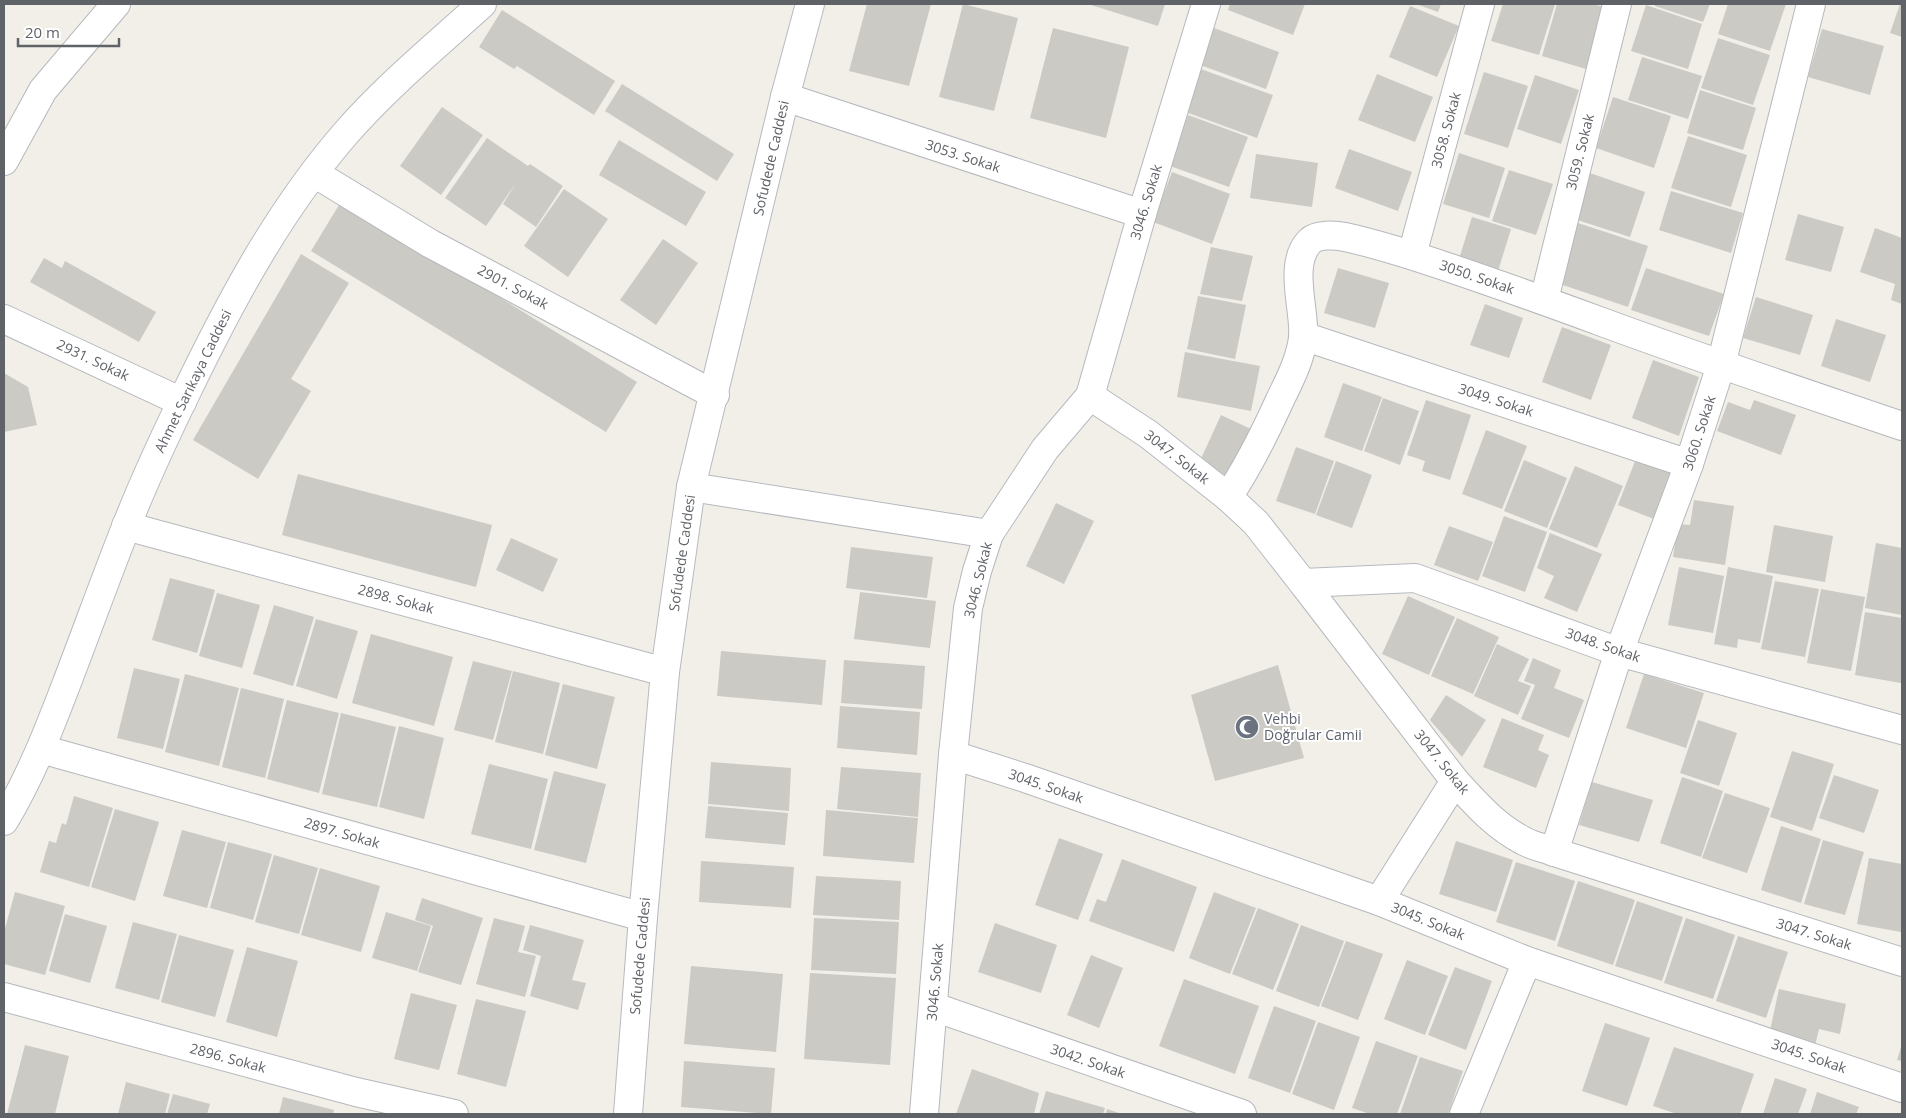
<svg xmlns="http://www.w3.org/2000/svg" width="1906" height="1118" viewBox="0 0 1906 1118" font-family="'Open Sans',sans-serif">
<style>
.building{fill:#cccac5}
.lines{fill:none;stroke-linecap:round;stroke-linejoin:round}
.street-casing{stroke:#b5b8bc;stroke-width:30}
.secondary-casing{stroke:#b6babf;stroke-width:30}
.street{stroke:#fff;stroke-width:28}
.secondary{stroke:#fff;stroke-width:28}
.labels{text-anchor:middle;stroke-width:4;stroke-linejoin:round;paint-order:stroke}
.street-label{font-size:14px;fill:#5f6368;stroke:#fff}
.worship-label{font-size:14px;fill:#5b616d;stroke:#fff;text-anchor:start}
</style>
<rect width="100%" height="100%" fill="#f1efe8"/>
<g class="building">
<path d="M867,4h64l-22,82 -60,-15z"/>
<path d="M963,4l55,14 -24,93 -55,-14z"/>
<path d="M1088,4h77l-7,22z"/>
<path d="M1230,4h75l-12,31 -65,-25z"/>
<path d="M1416,4h25l-3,8z"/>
<path d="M1503,4h52l-16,51 -48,-14z"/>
<path d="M1557,4h35l12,3 -18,62 -44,-13z"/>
<path d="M1655,4h55l-7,18 -48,-16z"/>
<path d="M1728,4h58l-16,47 -52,-17z"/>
<path d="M1900,4h2v33l-12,-4z"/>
<path d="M1646,5l56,19 -14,45 -57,-18z"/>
<path d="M1410,6l49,20 -22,51 -48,-20z"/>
<path d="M502,10l113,71 -21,34 -77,-49 -3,3 -35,-22z"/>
<path d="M1053,28l76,19 -23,91 -76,-20z"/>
<path d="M1214,28l65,24 -13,37 -66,-24z"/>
<path d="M1822,29l62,17 -14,49 -62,-18z"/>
<path d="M1718,38l52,17 -17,50 -52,-17z"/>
<path d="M1642,57l60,19 -14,43 -60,-19z"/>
<path d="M1198,68l75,27 -16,43 -74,-27z"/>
<path d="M1484,72l44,14 -20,62 -44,-14z"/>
<path d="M1377,74l56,23 -18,45 -57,-22z"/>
<path d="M1535,75l44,15 -18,54 -44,-15z"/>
<path d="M622,84l112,70 -17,27 -112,-70z"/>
<path d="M1700,90l56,18 -13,42 -56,-17z"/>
<path d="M1613,97l58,19 -17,52 -58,-20z"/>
<path d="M442,107l41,28 -42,60 -41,-29z"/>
<path d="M1188,115l60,22 -19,50 -59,-21z"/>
<path d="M1688,136l59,19 -16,52 -60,-19z"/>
<path d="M487,138l41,28 2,-2 33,22 -27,41 -33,-23 13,-21 -30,43 -41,-28z"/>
<path d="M619,140l87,52 -20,34 -87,-51z"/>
<path d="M1349,149l63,23 -14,39 -63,-23z"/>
<path d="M1459,153l46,15 -16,50 -46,-14z"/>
<path d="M1256,154l62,9 -6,44 -62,-9z"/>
<path d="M1509,170l44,14 -17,51 -44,-14z"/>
<path d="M1584,171l61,21 -15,45 -62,-20z"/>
<path d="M1172,172l58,22 -18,50 -59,-22z"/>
<path d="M564,189l44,30 -40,58 -44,-31z"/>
<path d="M1671,191l72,22 -12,40 -72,-23z"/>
<path d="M342,200l295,182 -31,50 -295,-181z"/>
<path d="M1798,214l46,13 -13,45 -46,-12z"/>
<path d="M1472,217l39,12 -13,42 -39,-12z"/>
<path d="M1575,222l73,24 -20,61 -74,-25z"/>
<path d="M1875,228l27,10v66l-11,-4 4,-16 -35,-12z"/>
<path d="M663,239l35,24 -42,62 -36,-25z"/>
<path d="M1211,247l42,9 -11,45 -42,-7z"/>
<path d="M301,254l48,29 -58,96 20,12 -53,88 -65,-39z"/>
<path d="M44,258l18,10 3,-7 91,51 -17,30 -109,-60z"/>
<path d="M1338,268l51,15 -14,45 -51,-15z"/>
<path d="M1646,268l78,26 -15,42 -78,-26z"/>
<path d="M1198,296l48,9 -11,54 -48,-10z"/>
<path d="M1756,297l57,18 -13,40 -57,-17z"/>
<path d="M1485,304l38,14 -14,40 -39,-13z"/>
<path d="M1836,319l50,16 -16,47 -49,-16z"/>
<path d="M1562,327l49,18 -20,55 -49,-18z"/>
<path d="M1185,352l75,14 -9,45 -74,-14z"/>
<path d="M1653,360l46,17 -20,59 -47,-18z"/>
<path d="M4,373l24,14 9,38 -33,7z"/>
<path d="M1343,383l39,14 -20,54 -38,-14z"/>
<path d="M1383,398l36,13 -19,54 -36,-14z"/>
<path d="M1426,400l45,15 -21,65 -28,-9 3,-10 -18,-6z"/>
<path d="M1754,400l42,15 -15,40 -64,-24 11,-29 22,8z"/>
<path d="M1221,415l32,15 -23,47 -31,-14z"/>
<path d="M1486,430l41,16 -25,63 -40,-15z"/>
<path d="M1296,447l38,14 -19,53 -39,-13z"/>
<path d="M1637,456l41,17 -19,48 -41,-16z"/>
<path d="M1524,460l43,18 -20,50 -43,-17z"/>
<path d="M1336,461l36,14 -20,53 -36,-13z"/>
<path d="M1575,466l48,20 -26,62 -48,-19z"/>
<path d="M298,474l194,51 -16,62 -194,-52z"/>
<path d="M1694,500l40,6 -9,59 -52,-8 5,-33 12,1z"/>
<path d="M1056,503l38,18 -30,63 -38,-18z"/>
<path d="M1504,516l43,16 -22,60 -43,-16z"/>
<path d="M1774,525l59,11 -8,46 -59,-10z"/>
<path d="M1449,526l44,16 -15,39 -44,-16z"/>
<path d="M1550,533l52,21 -25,58 -33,-14 10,-22 -17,-8z"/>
<path d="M511,538l47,21 -15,33 -47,-22z"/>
<path d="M1876,543l26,5v67l-37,-7z"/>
<path d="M851,547l82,10 -6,41 -81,-10z"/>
<path d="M1679,567l45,9 -11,57 -45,-8z"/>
<path d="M1728,567l45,9 -13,67 -22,-4 -1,9 -23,-4z"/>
<path d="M170,578l45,12 -18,63 -45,-13z"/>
<path d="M1775,581l44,8 -14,68 -44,-8z"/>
<path d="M1821,589l44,8 -14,74 -44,-8z"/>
<path d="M860,592l76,9 -6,47 -76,-9z"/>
<path d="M217,593l43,12 -18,63 -43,-12z"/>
<path d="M1408,596l47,21 -26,58 -47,-21z"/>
<path d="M274,605l40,12 -21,69 -40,-12z"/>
<path d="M1865,612l37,6 -1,65 -46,-8z"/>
<path d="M1457,618l42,19 -26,57 -42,-18z"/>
<path d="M316,619l42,12 -21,68 -41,-13z"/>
<path d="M371,634l82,23 -19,69 -82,-23z"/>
<path d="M1497,644l32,15 -11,22 13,5 -13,29 -44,-19z"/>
<path d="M721,651l105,9 -4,45 -105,-9z"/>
<path d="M1533,658l28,12 -7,18 30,12 -15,38 -48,-19 14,-34 -11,-4z"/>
<path d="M844,660l81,6 -3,43 -81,-6z"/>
<path d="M473,661l39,10 -19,69 -39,-10z"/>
<path d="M1278,665l26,93 -89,23 -24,-86z"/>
<path d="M134,668l46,11 -17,70 -46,-11z"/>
<path d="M513,671l47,12 -17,71 -48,-12z"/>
<path d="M185,674l54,14 -20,78 -54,-14z"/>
<path d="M1644,674l60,19 -18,55 -60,-20z"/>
<path d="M563,684l52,13 -18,72 -52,-14z"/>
<path d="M241,688l43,11 -19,79 -43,-11z"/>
<path d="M1446,695l40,25 -24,37 -32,-37z"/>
<path d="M287,700l52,13 -20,80 -52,-14z"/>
<path d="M840,706l80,6 -3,43 -80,-7z"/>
<path d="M341,713l55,14 -19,80 -55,-13z"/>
<path d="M1502,718l42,17 -6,15 11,5 -13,33 -53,-21z"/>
<path d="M1698,720l39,13 -18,53 -39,-13z"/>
<path d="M399,726l45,12 -20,81 -45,-12z"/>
<path d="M1792,751l42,13 -22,67 -42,-14z"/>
<path d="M711,762l80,6 -2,43 -81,-7z"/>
<path d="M489,764l59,15 -17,70 -60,-15z"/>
<path d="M841,767l80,6 -3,44 -81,-8z"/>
<path d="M554,771l52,13 -20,79 -52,-13z"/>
<path d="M1834,775l45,15 -15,43 -45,-15z"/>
<path d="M1682,777l41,14 -22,66 -41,-14z"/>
<path d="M1592,782l61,18 -14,42 -60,-17z"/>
<path d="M1725,793l45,15 -23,65 -45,-15z"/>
<path d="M74,796l39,12 -24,79 -49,-15 9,-31 7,2 6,-20 4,2z"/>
<path d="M708,806l80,7 -3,32 -80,-7z"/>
<path d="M115,809l44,13 -24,79 -44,-14z"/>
<path d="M826,810l92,8 -4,45 -91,-7z"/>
<path d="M1781,826l40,13 -20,64 -40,-13z"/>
<path d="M182,830l44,12 -19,66 -44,-12z"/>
<path d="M1059,838l44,16 -25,66 -43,-15z"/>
<path d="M1823,840l41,12 -19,63 -41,-11z"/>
<path d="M1456,841l57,19 -17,52 -57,-18z"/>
<path d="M228,842l44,12 -19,66 -43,-12z"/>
<path d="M274,855l44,13 -19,66 -44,-12z"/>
<path d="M1869,858l33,6 -1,68 -44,-8z"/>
<path d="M1122,859l75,28 -23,65 -85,-31 8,-22 9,3z"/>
<path d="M701,861l93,6 -3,41 -92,-6z"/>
<path d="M1516,862l59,19 -20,60 -59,-19z"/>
<path d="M320,868l60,18 -19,66 -60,-17z"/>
<path d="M816,876l85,5 -2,39 -86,-5z"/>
<path d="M1578,881l57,19 -22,65 -56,-19z"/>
<path d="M15,892l50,14 -20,69 -41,-11v-32z"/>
<path d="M1214,892l42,16 -26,66 -41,-16z"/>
<path d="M422,898l61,20 -22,67 -43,-13 15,-46 -18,-6z"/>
<path d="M1637,901l46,16 -21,64 -47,-15z"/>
<path d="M1258,908l41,16 -26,66 -41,-16z"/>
<path d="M386,912l45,14 -14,45 -45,-13z"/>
<path d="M65,914l42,12 -17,57 -41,-12z"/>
<path d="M494,918l31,8 -7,26 18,4 -11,41 -49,-13z"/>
<path d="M814,918l85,4 -3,52 -85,-4z"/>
<path d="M1686,918l49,17 -22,64 -49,-16z"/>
<path d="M133,922l44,12 -18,66 -44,-12z"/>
<path d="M995,923l62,22 -16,48 -63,-21z"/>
<path d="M530,925l54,15 -12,40 14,3 -8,27 -48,-14 11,-40 -18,-6z"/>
<path d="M1301,925l43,16 -25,66 -43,-16z"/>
<path d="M179,935l55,15 -19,67 -54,-15z"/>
<path d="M1738,936l50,16 -22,66 -50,-17z"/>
<path d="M1346,941l37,13 -25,66 -37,-14z"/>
<path d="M247,947l51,14 -21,76 -51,-15z"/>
<path d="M1091,955l32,13 -24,60 -32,-13z"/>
<path d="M1407,960l41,16 -23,59 -41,-16z"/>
<path d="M691,966l92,8 -7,78 -92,-8z"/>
<path d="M1455,967l37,14 -26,69 -38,-15z"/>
<path d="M810,973l86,5 -6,87 -86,-6z"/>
<path d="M1184,979l75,27 -24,68 -76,-28z"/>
<path d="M1779,989l67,15 -6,30 -21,-5 -5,21 -46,-10z"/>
<path d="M411,993l46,12 -18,65 -45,-11z"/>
<path d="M476,999l50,12 -20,76 -49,-13z"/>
<path d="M1274,1006l42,15 -26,72 -42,-15z"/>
<path d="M1318,1022l42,15 -26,73 -42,-16z"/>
<path d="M1605,1023l45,15 -23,68 -45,-15z"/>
<path d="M1376,1041l42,15 -21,58h-27l-18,-6z"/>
<path d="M1902,1044v17l-5,-1z"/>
<path d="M25,1045l44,11 -14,58h-48z"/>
<path d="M1674,1047l80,27 -14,40h-63l-24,-8z"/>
<path d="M1420,1057l43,14 -15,43h-48z"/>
<path d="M684,1061l91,7 -4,46 -90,-7z"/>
<path d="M972,1069l67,24 -5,21h-78z"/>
<path d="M1775,1078l32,11 -9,25h-35z"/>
<path d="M126,1082l44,12 -5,20h-47z"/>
<path d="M1046,1091l59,17 -2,6h-64z"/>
<path d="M1817,1092l42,15 -3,7h-46z"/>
<path d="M173,1094l37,10 -3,10h-40z"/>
<path d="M283,1097l51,13 -1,4h-54z"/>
<path d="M1107,1109l15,5h-16z"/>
</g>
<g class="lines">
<g class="street-casing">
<g id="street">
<path d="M785,97l357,117"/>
<path d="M4,161l39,-71 73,-86"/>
<path d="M314,173l117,71 284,151"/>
<path d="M1412,255l68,-251"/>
<path d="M1544,300l73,-296"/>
<path d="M4,319l178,83"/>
<path d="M1303,336l386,128"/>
<path d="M1090,396l52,-182 64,-210"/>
<path d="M1228,497c20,-30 36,-62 51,-95 10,-21 21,-41 24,-64 3,-26 -16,-74 7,-97 7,-7 25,-6 35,-4 36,8 73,20 108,32 50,17 100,35 149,53 100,37 200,70 300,104"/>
<path d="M126,526l539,146"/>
<path d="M1303,583l152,198c20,22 41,46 69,60 9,5 20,7 30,11l348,110"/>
<path d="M41,749l602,168"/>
<path d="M953,755l72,23 354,123 148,60 375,127"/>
<path d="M1554,852l65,-200 70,-188 32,-99 90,-361"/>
<path d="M1379,901l76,-120"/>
<path d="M4,997l352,95 98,22"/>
<path d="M934,1007l308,107"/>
<path d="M924,1114l29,-359 15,-147 9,-37 12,-37"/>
<path d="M1464,1114l63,-153"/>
</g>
</g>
<g class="secondary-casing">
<g id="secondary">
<path d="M691,487l298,47 56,-85 45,-53 58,38 80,63 28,26 47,60 112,-5 204,74 283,78"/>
<path d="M4,821c26,-43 44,-89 62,-136 20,-52 39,-105 60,-158 18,-46 39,-91 61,-136 44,-91 92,-181 159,-258 41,-47 90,-87 136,-129"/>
<path d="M628,1114l15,-197 22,-245 26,-185 94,-390 25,-93"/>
</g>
</g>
<use href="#street" class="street"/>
<use href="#secondary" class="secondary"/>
</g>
<defs>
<g id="mosque-disc" transform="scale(1.25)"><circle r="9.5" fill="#6b7280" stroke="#fff"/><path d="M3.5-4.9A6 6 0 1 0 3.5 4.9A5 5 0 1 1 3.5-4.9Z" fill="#fff"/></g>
</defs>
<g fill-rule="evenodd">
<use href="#mosque-disc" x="1247" y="727"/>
</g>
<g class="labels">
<g class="street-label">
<text transform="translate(1446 130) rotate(-75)" y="5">3058. Sokak</text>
<text transform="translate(1580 152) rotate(-76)" y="5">3059. Sokak</text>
<text transform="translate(963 156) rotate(18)" y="5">3053. Sokak</text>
<text transform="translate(771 158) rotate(-77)" y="5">Sofudede Caddesi</text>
<text transform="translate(1146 202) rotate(-73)" y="5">3046. Sokak</text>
<text transform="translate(1477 277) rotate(19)" y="5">3050. Sokak</text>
<text transform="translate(513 287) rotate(28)" y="5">2901. Sokak</text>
<text transform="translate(93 360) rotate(25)" y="5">2931. Sokak</text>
<text transform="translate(193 381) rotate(-64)" y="5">Ahmet Sarıkaya Caddesi</text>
<text transform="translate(1496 400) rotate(18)" y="5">3049. Sokak</text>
<text transform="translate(1699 433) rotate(-72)" y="5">3060. Sokak</text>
<text transform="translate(1177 457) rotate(38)" y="5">3047. Sokak</text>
<text transform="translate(682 553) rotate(-82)" y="5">Sofudede Caddesi</text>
<text transform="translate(978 580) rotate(-76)" y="5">3046. Sokak</text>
<text transform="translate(396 599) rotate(15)" y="5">2898. Sokak</text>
<text transform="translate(1603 645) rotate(19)" y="5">3048. Sokak</text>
<text transform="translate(1442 762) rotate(51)" y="5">3047. Sokak</text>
<text transform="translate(1046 786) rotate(19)" y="5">3045. Sokak</text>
<text transform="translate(342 833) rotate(16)" y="5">2897. Sokak</text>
<text transform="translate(1428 921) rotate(22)" y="5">3045. Sokak</text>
<text transform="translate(1814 934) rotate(17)" y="5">3047. Sokak</text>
<text transform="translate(640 956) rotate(-85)" y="5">Sofudede Caddesi</text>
<text transform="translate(935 982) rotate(-85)" y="5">3046. Sokak</text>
<text transform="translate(1809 1056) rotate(19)" y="5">3045. Sokak</text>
<text transform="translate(228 1058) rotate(15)" y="5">2896. Sokak</text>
<text transform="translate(1088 1061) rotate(19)" y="5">3042. Sokak</text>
</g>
<g class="worship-label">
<text x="1264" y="724">Vehbi<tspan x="1264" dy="16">Doğrular Camii</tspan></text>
</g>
</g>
<rect width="1906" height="1118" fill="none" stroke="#5f6368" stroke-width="10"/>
<path d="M18 38v8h101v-8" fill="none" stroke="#5f6368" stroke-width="2.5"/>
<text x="25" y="38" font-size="15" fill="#5f6368" stroke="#ffffff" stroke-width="4" paint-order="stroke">20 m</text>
</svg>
